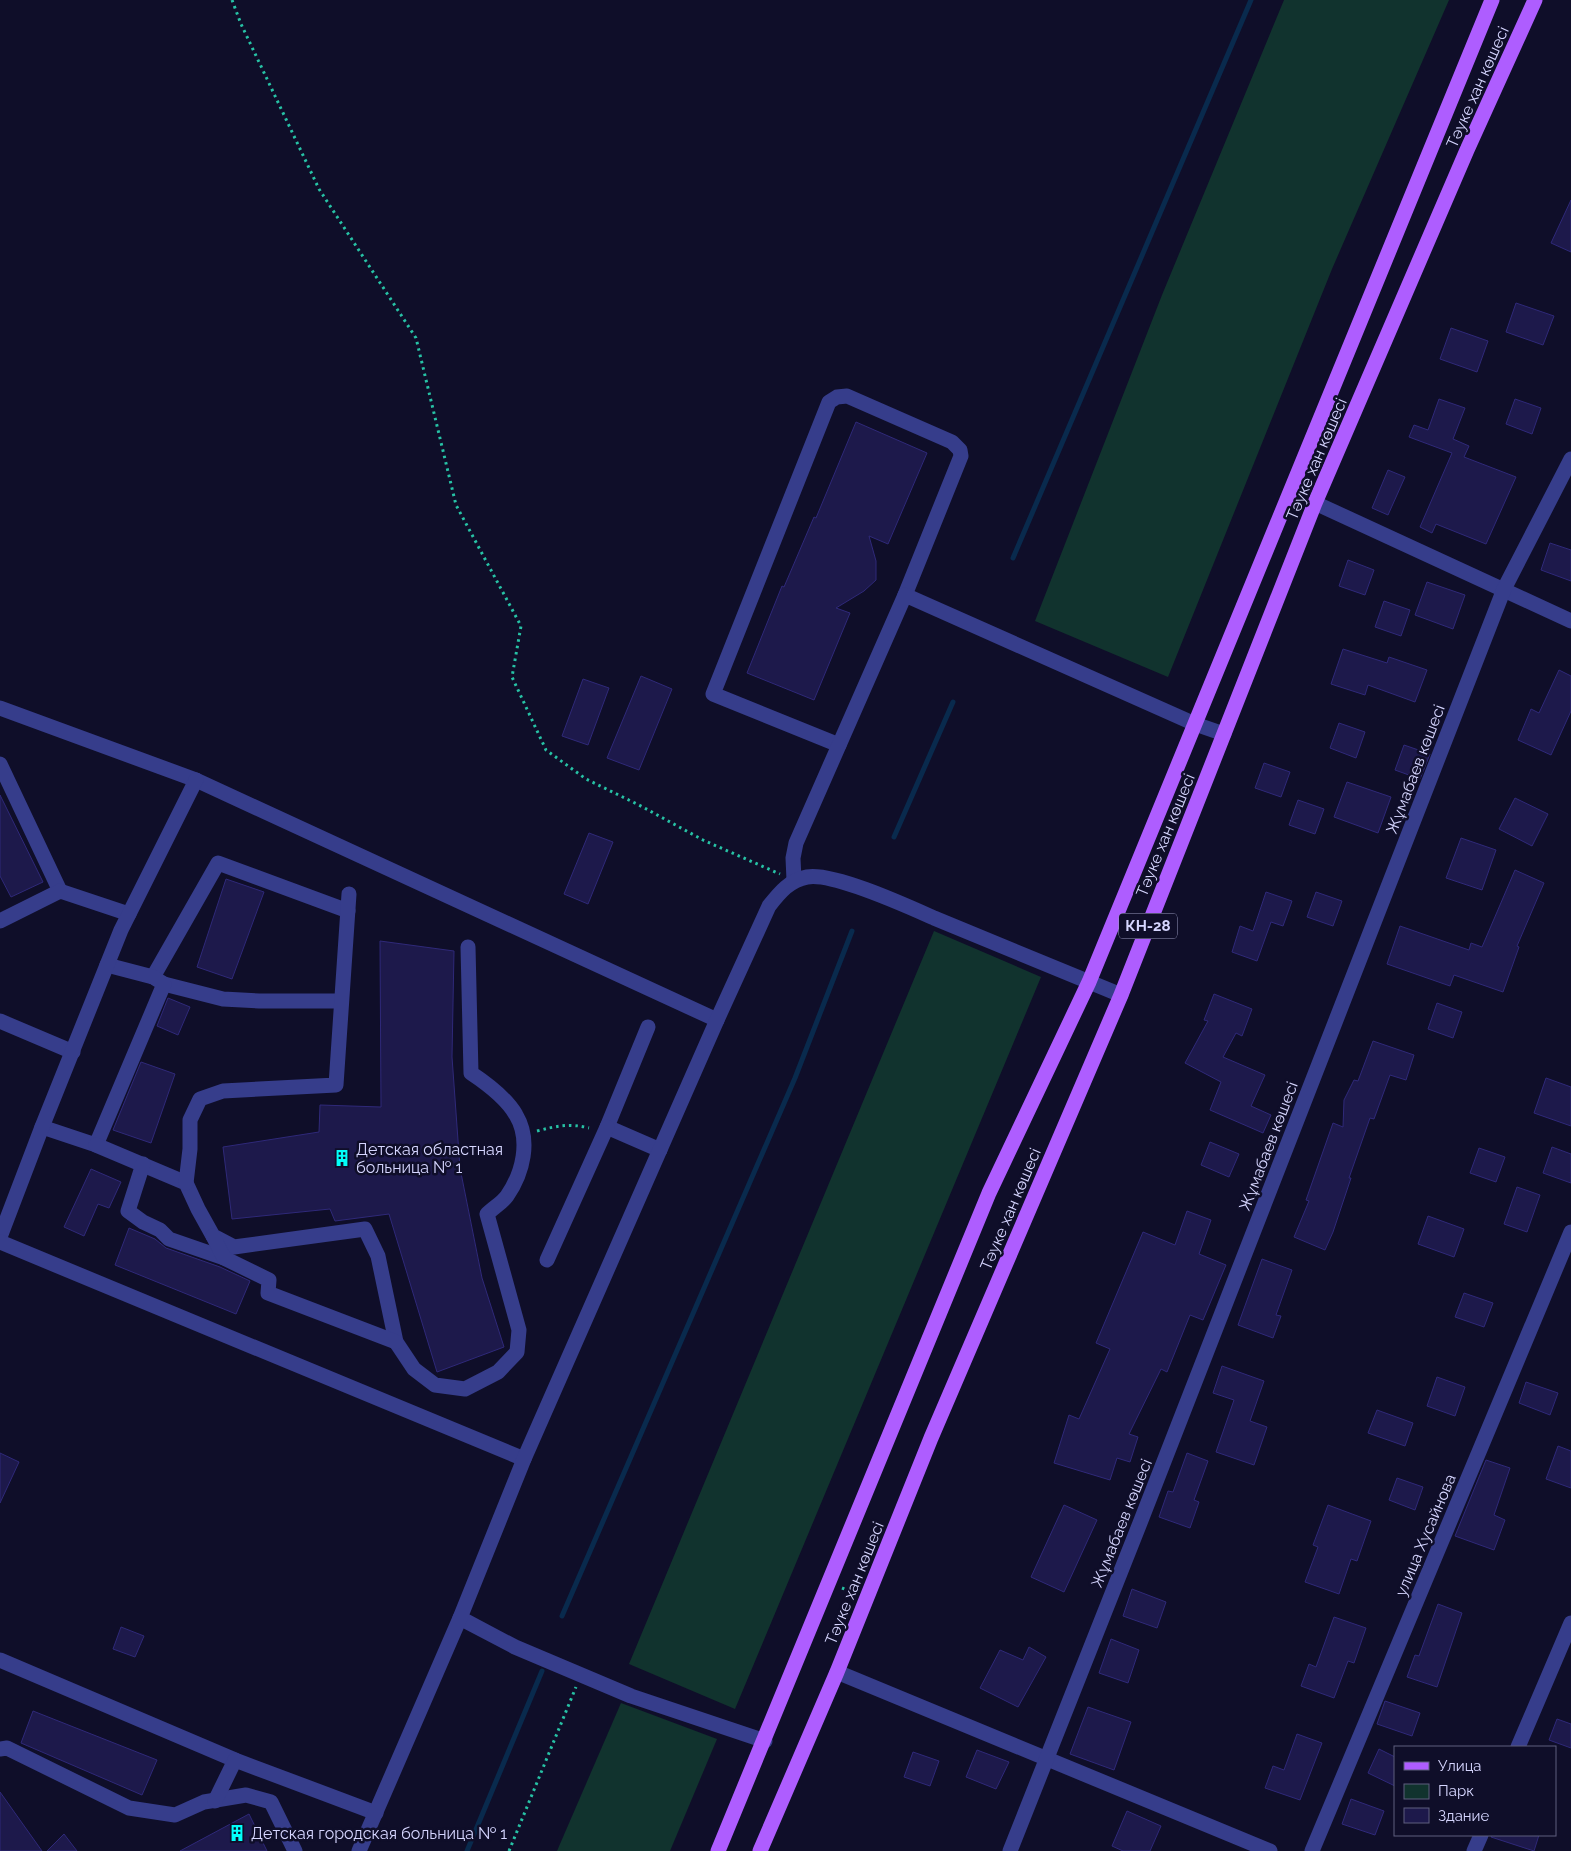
<svg xmlns="http://www.w3.org/2000/svg" width="1571" height="1851" viewBox="0 0 1571 1851" font-family="Raleway,sans-serif">
<style>
.green{fill:#11332e}
.lines{fill:none;stroke-linecap:round;stroke-linejoin:round}
.stream{stroke:#092a4d;stroke-width:5}
.building{fill:#1d194b;stroke:#2f2979}
.path{stroke:#27c2a5;stroke-width:3;stroke-dasharray:2.5 4;stroke-linecap:butt}
.minor{stroke:#363d8b;stroke-width:15}
.major{stroke:#ae5dff;stroke-width:15}
.labels{text-anchor:middle;stroke-width:5;stroke-linejoin:round;paint-order:stroke}
.shield{fill:#0f0e29;stroke:#9a9abf;stroke-width:1}
.shield-label{font-size:15px;font-weight:bold;fill:#d6d6ff}
.street-label{font-size:16px;fill:#d6d6ff;stroke:#0f0e29}
.poi-label{font-size:16px;fill:#d6d6ff;stroke:#0f0e29;text-anchor:start}
</style>
<rect width="100%" height="100%" fill="#0f0e29"/>
<g class="green">
<path d="M1284,0h165l-117,269 -164,408 -133,-56 127,-326z"/>
<path d="M934,931l107,46 -306,732 -106,-45z"/>
<path d="M621,1703l96,36 -47,112h-113z"/>
</g>
<g class="lines">
<g class="stream">
<path d="M1013,558l238,-558"/>
<path d="M894,837l59,-135"/>
<path d="M562,1616l233,-538 57,-147"/>
<path d="M467,1851l75,-180"/>
</g>
</g>
<g class="building">
<path d="M1571,200v52l-20,-9z"/>
<path d="M1516,303l38,13 -11,29 -37,-13z"/>
<path d="M1451,328l37,13 -11,31 -37,-13z"/>
<path d="M1439,399l26,9 -12,31 16,7 -5,11 52,20 -30,67 -50,-20 -4,9 -12,-6 32,-74 -43,-16 5,-12 14,5z"/>
<path d="M1515,399l26,9 -9,26 -26,-10z"/>
<path d="M856,422l71,31 -39,91 -19,-8 7,25v19l-12,11 -28,17 14,5 -36,87 -67,-27 35,-87 2,1 30,-70 2,1z"/>
<path d="M1388,470l17,7 -17,38 -16,-7z"/>
<path d="M1550,543l21,7v31l-30,-11z"/>
<path d="M1348,560l26,10 -9,25 -26,-9z"/>
<path d="M1427,582l38,13 -12,34 -38,-14z"/>
<path d="M1384,601l26,9 -9,26 -26,-9z"/>
<path d="M1343,649l44,14 2,-6 38,13 -12,32 -47,-17 -3,10 -34,-11z"/>
<path d="M1559,670l12,6v35l-20,44 -33,-15 13,-31 8,4z"/>
<path d="M641,676l31,13 -33,81 -32,-12z"/>
<path d="M583,679l26,9 -21,57 -26,-9z"/>
<path d="M1339,723l26,9 -9,26 -26,-10z"/>
<path d="M1404,745l26,9 -10,25 -25,-9z"/>
<path d="M1264,763l26,9 -9,25 -26,-9z"/>
<path d="M1347,782l44,15 -13,36 -44,-16z"/>
<path d="M0,795l43,87 -32,15 -11,-21z"/>
<path d="M1515,798l33,16 -16,32 -33,-17z"/>
<path d="M1298,800l26,9 -9,25 -26,-9z"/>
<path d="M589,833l24,9 -25,62 -24,-10z"/>
<path d="M1461,838l35,12 -14,40 -36,-12z"/>
<path d="M1515,870l29,13 -27,63 2,1 -16,45 -49,-17 -4,11 -63,-22 13,-38 69,24 2,-7 11,4z"/>
<path d="M226,879l38,13 -32,87 -35,-12z"/>
<path d="M1266,892l26,9 -9,25 -12,-4 -14,39 -25,-9 8,-26 13,5z"/>
<path d="M1316,892l26,9 -9,25 -26,-9z"/>
<path d="M380,941l74,10 -2,106 8,111 22,110 22,69 -67,25 -48,-158 -54,7 -5,-12 -98,10 -9,-72 96,-15 1,-27 61,2z"/>
<path d="M1214,994l38,15 -10,27 -6,-3 -13,24 42,18 -14,31 20,9 -8,18 -53,-23 11,-28 -36,-19 23,-42 -4,-1z"/>
<path d="M168,998l22,9 -12,28 -21,-9z"/>
<path d="M1437,1003l25,9 -9,26 -25,-9z"/>
<path d="M1373,1041l41,14 -8,25 -16,-5 -16,44 -4,-1 -21,60h2l-18,54 -8,18 -31,-13 15,-36 -3,-1 27,-77 10,4 1,-27 10,-20 4,1z"/>
<path d="M141,1062l34,12 -24,69 -38,-13z"/>
<path d="M1546,1078l25,9v39l-37,-13z"/>
<path d="M1210,1142l29,12 -10,23 -28,-12z"/>
<path d="M1552,1147l19,7v29l-28,-10z"/>
<path d="M1479,1148l26,9 -9,25 -26,-9z"/>
<path d="M91,1169l30,13 -12,26 -11,-4 -14,32 -20,-9z"/>
<path d="M1517,1187l23,8 -13,37 -23,-8z"/>
<path d="M1187,1211l24,9 -12,34 27,11 -23,55 -13,-5 -23,57 -6,-3 -32,65 9,3 -8,25 -13,-4 -7,22 -56,-17 15,-48 10,4 31,-70 -14,-6 47,-111 32,13z"/>
<path d="M1428,1216l36,13 -10,28 -36,-13z"/>
<path d="M129,1228l26,11 11,9 54,19 30,14 -14,33 -121,-49z"/>
<path d="M1262,1259l30,11 -16,45 5,1 -8,22 -35,-13z"/>
<path d="M1464,1293l29,10 -9,24 -29,-10z"/>
<path d="M1222,1366l42,15 -14,40 17,6 -13,38 -38,-13 18,-52 -21,-7z"/>
<path d="M1437,1377l28,10 -10,29 -28,-10z"/>
<path d="M1526,1382l32,11 -8,22 -31,-12z"/>
<path d="M1377,1410l36,13 -8,23 -37,-13z"/>
<path d="M1558,1446l13,5v37l-25,-9z"/>
<path d="M0,1453l19,9 -19,41z"/>
<path d="M1187,1453l21,8 -14,39 5,2 -9,26 -31,-11 9,-26 5,1z"/>
<path d="M1486,1460l24,8 -16,47 11,5 -11,30 -39,-14z"/>
<path d="M1397,1478l26,9 -8,23 -26,-10z"/>
<path d="M1064,1505l33,15 -33,72 -33,-15z"/>
<path d="M1328,1505l43,16 -14,40 -6,-2 -12,35 -34,-12 13,-35 -5,-2z"/>
<path d="M1132,1589l34,13 -9,26 -34,-12z"/>
<path d="M1438,1604l24,9 -25,74 -30,-10 8,-22 4,1z"/>
<path d="M1334,1617l32,11 -12,35 -6,-2 -14,37 -33,-12 8,-22 7,3z"/>
<path d="M121,1627l23,9 -9,21 -22,-8z"/>
<path d="M1111,1639l28,11 -11,33 -29,-10z"/>
<path d="M1029,1647l17,10 -28,50 -38,-19 20,-38 23,10z"/>
<path d="M1385,1701l35,12 -8,23 -35,-12z"/>
<path d="M1088,1707l43,15 -17,48 -44,-16z"/>
<path d="M33,1711l124,49 -15,35 -121,-52z"/>
<path d="M1557,1719l14,5v24l-22,-8z"/>
<path d="M1297,1734l25,9 -22,57 -35,-12 8,-22 11,4z"/>
<path d="M1379,1749l16,8v29l-27,-13z"/>
<path d="M977,1750l32,12 -13,27 -30,-12z"/>
<path d="M913,1752l26,9 -9,25 -26,-9z"/>
<path d="M0,1792l42,59h-42z"/>
<path d="M1351,1799l33,12 -9,24 -33,-11z"/>
<path d="M1127,1811l34,15 -11,25h-27l-11,-5z"/>
<path d="M249,1814l18,37h-87z"/>
<path d="M64,1834l13,17h-30z"/>
<path d="M1492,1835h47l-5,16 -43,-14z"/>
</g>
<g class="lines">
<g class="path">
<path d="M232,0l9,24 78,165 97,149 40,167 65,121 -9,51 34,73 40,29 53,26 64,35 77,34"/>
<path d="M537,1131c19,-5 33,-8 52,-3"/>
<path d="M842,1588l12,5"/>
<path d="M509,1851l67,-164"/>
</g>
<g class="minor">
<path d="M1315,503l256,118"/>
<path d="M0,708l196,72 521,240"/>
<path d="M839,745l-126,-51 116,-292 8,-5 10,-1 105,46 8,8 1,6 -56,139"/>
<path d="M0,764l60,127"/>
<path d="M794,880l-1,-22 3,-15 109,-248 290,129 29,10"/>
<path d="M0,921l60,-30 69,23"/>
<path d="M153,977l65,-114 130,48"/>
<path d="M164,984l59,15 36,2h82"/>
<path d="M0,1021l73,31"/>
<path d="M648,1027l-41,100 53,23"/>
<path d="M42,1127l54,18 68,-161 -11,-7 -46,-12"/>
<path d="M96,1145l90,38 12,26 15,27 21,11 131,-18 13,27 18,86 18,27 21,16 30,4 33,-17 19,-20 2,-22 -32,-116c6,-6 15,-11 20,-18 16,-23 24,-56 9,-81 -9,-16 -30,-32 -45,-42l-3,-126"/>
<path d="M143,1164l-15,47 15,11 17,8 9,9 55,19"/>
<path d="M186,1183l4,-34v-29l10,-21 23,-8 113,-6 13,-191"/>
<path d="M213,1236l11,22 45,22 -1,13 128,49"/>
<path d="M0,1237l42,-110 79,-197 75,-150"/>
<path d="M0,1242l524,217"/>
<path d="M547,1260l60,-133"/>
<path d="M460,1618l55,29 116,49 134,45"/>
<path d="M0,1660l235,100"/>
<path d="M837,1672l433,179"/>
<path d="M1518,1747l53,-124"/>
<path d="M0,1749l7,-1 122,60 46,7 29,-13 42,-7 25,7 24,49"/>
<path d="M215,1801l20,-41 141,53"/>
<path d="M359,1851l101,-233 64,-159 193,-439 52,-114c11,-14 21,-26 38,-29 26,-5 100,29 127,41 62,25 124,51 187,77"/>
<path d="M1010,1851l130,-328 364,-934 67,-130"/>
<path d="M1312,1851l259,-619"/>
<path d="M1474,1851l7,-16"/>
</g>
<g class="major">
<path d="M718,1851l271,-658 100,-211 403,-982"/>
<path d="M760,1851l77,-179 94,-234 190,-443 194,-492 152,-353 68,-150"/>
</g>
</g>
<defs>
<g id="building-bare" transform="scale(1.35)"><path d="M-4-6H4V6H1V3H-1V6H-4ZM-2.5-4.3h1.7v1.8h-1.7ZM.8-4.3h1.7v1.8H.8ZM-2.5-1h1.7V.8h-1.7ZM.8-1h1.7V.8H.8Z" fill="#02fff9" stroke="#0f0e29" stroke-width="2.5" paint-order="stroke"/></g>
</defs>
<g fill-rule="evenodd">
<use href="#building-bare" x="342" y="1158"/>
<use href="#building-bare" x="237" y="1833"/>
</g>
<g class="labels">
<rect class="shield" x="1119" y="913.5" width="58" height="25" rx="4"/>
<g class="shield-label">
<text x="1148" y="931">КН-28</text>
</g>
<g class="street-label">
<text transform="translate(1477 87) rotate(-66)" y="6">Тәуке хан көшесі</text>
<text transform="translate(1316 459) rotate(-67)" y="6">Тәуке хан көшесі</text>
<text transform="translate(1415 769) rotate(-69)" y="6">Жұмабаев көшесі</text>
<text transform="translate(1165 835) rotate(-68)" y="6">Тәуке хан көшесі</text>
<text transform="translate(1268 1146) rotate(-69)" y="6">Жұмабаев көшесі</text>
<text transform="translate(1010 1209) rotate(-67)" y="6">Тәуке хан көшесі</text>
<text transform="translate(1121 1523) rotate(-68)" y="6">Жұмабаев көшесі</text>
<text transform="translate(1425 1535) rotate(-67)" y="6">улица Хусайнова</text>
<text transform="translate(854 1583) rotate(-68)" y="6">Тәуке хан көшесі</text>
</g>
<g class="poi-label">
<text x="356" y="1155">Детская областная<tspan x="356" dy="18">больница № 1</tspan></text>
<text x="251" y="1839">Детская городская больница № 1</text>
</g>
</g>
<rect x="1394" y="1746" width="162" height="90" fill="#0f0e29" stroke="#5f5e7f"/>
<rect x="1404" y="1762" width="25" height="8" fill="#ae5dff" stroke="#5f5e7f"/>
<text x="1438" y="1771" font-size="15" fill="#d6d6ff">Улица</text>
<rect x="1404" y="1784" width="25" height="15" fill="#11332e" stroke="#5f5e7f"/>
<text x="1438" y="1796" font-size="15" fill="#d6d6ff">Парк</text>
<rect x="1404" y="1808" width="25" height="15" fill="#1d194b" stroke="#5f5e7f"/>
<text x="1438" y="1821" font-size="15" fill="#d6d6ff">Здание</text>
</svg>
